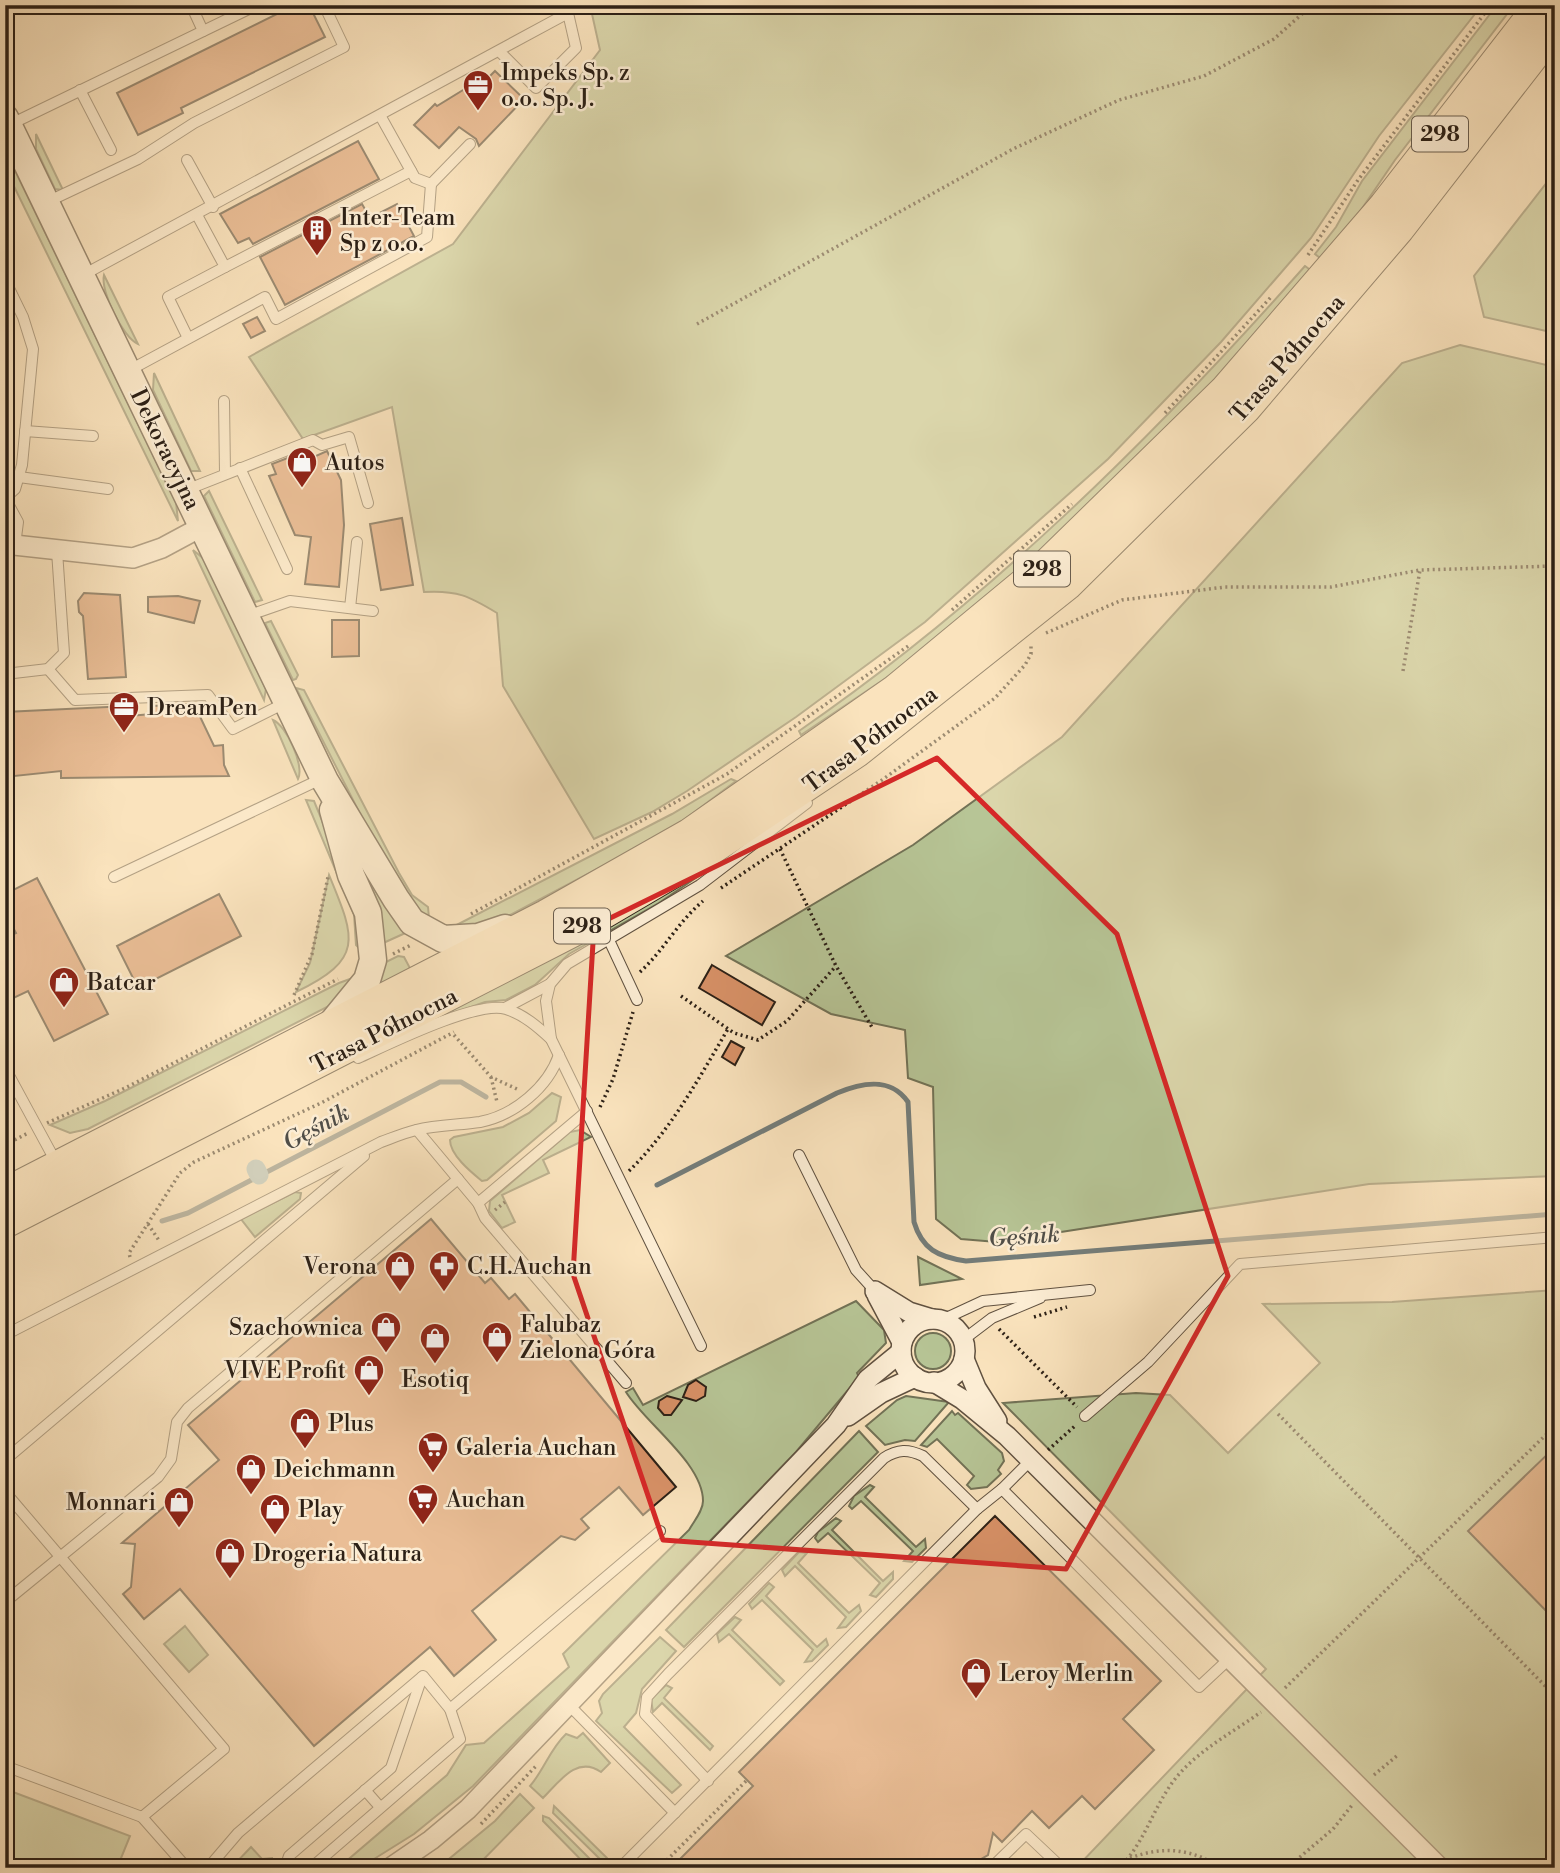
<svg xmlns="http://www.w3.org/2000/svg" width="1560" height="1873" viewBox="0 0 1560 1873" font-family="'Libre Bodoni',serif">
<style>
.green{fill:#b7c596;stroke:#727256;stroke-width:2}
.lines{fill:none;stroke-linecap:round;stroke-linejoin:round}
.stream{stroke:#747d7a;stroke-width:5}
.canal{stroke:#a4bbbc;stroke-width:19}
.building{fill:#d89167;stroke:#2c2016;stroke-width:2}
.lane-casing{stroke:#605140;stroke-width:12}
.street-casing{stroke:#605140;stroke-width:22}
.secondary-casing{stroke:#2c2016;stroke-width:29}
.primary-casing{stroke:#2c2016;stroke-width:32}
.path{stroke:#2c2016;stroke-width:3.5;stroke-dasharray:2 3.5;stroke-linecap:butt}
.lane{stroke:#fcedd4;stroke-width:10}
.street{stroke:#fcedd4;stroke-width:19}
.secondary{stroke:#fcedd4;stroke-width:26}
.primary{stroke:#fae3bd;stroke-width:30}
.marked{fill:none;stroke:#d62828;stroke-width:5;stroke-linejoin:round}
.labels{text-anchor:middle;stroke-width:5;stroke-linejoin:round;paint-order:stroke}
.shield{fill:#fcedd4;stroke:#6a5e4f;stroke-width:2}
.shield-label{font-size:21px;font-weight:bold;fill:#2c2016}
.poi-label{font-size:23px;fill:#2c2016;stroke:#fcedd4;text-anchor:start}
.street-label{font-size:23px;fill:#2c2016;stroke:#fcedd4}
.water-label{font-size:24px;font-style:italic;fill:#504e48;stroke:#fcedd4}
</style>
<rect width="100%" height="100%" fill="#fae3bd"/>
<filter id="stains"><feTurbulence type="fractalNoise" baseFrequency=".00286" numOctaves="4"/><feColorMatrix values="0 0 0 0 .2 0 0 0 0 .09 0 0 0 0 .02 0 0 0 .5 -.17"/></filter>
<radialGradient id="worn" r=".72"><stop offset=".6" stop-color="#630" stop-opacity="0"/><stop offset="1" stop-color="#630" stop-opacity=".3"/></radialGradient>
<g class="green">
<path d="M590,5h892l-103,131 -68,102 -90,104 -113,117 -183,163 -129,95 -109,74 -35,21 -58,27 -91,-153 -6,-73c-28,-17 -40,-23 -73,-21l-32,-185 -89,32 -54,-82 204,-113 147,-194z"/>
<path d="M1497,5h17l-119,155 -47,69 -28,29 -5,-4 21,-27 26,-46z"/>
<path d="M36,134l27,56 -8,-1 -19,-40z"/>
<path d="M5,150l171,352 2,19 -173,-353z"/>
<path d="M1555,172v161l-71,-16 -10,-41z"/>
<path d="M1305,266l8,6 -126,145 -246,224 -140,94 -2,-4c190,-131 354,-293 506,-465z"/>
<path d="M104,275l34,69c-15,-6 -38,-53 -34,-69z"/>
<path d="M1460,345l95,22v809l-186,8 -372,58 -36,-3 -25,-20 -3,-132 -25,-9 -3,-48 -74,-16 -105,-58 187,-111 149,-108 340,-374z"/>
<path d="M154,373l46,98h-9l-38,-81z"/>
<path d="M209,491l53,109 -7,2 -51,-106z"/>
<path d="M193,550l11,9 62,130 -2,11z"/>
<path d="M271,621l27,54 -2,4 -3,1 -28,-57z"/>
<path d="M296,688l8,2 95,183 13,22 16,12 1,11 -23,-14z"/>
<path d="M273,720c13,5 32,46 25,59z"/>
<path d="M731,779l5,2 -67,50 -153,81 -20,10 -51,9 227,-117z"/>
<path d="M306,800l8,1 46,113 1,36 -5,-5 -2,-31z"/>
<path d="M753,839l-94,64 -90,51 -34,31 -29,15 -21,2 -31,11 -4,-7z"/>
<path d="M356,857l56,73 -31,14z"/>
<path d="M329,875c26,63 36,84 -33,117l14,-29z"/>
<path d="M398,956l6,1 8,15 -43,22 11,-29z"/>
<path d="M361,975l-30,30 -243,124 -18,4 -20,-8 55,-24 234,-118z"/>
<path d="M552,1093l9,4 -5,24 -69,59 -5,1c-11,-9 -32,-26 -32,-41l4,-3 49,-10 26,-14z"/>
<path d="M580,1130l11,7 -48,23 6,13 -47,22 13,27 -13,6 -13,-17 1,-10 80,-69z"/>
<path d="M295,1192l6,1 -1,6 -45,38 -14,-18z"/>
<path d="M918,1257l44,22 -42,6z"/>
<path d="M1555,1290v578h-479l190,-199 -263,-266 133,-10 34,2 58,58 92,-90 -57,-59 129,-2z"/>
<path d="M856,1301l28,29 2,13 -29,30 2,4 -63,75 -323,334 -59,48 -48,30 -7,4h-29l14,-5 103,-88 19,-30 18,-2 85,-76 -6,-13 126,-124c5,-9 14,-19 14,-29 0,-38 -58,-78 -77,-109l7,-4 10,17z"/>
<circle cx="933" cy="1351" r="18"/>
<path d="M906,1396l43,6 -34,39 -10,-1 -20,5 -19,-19 31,-26z"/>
<path d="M952,1411l3,4 3,-2 44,40 2,8 -6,9 3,4 -14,13 -16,2 -4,-4 7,-9 -37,-37 -10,8 -6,-2z"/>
<path d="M859,1431l19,21 -194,195 -18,-17z"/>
<path d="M870,1485l4,2 -9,10 51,50 9,-8 1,9 -14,14 -8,-1 9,-10 -52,-50 -9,8 -3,-3 5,-10z"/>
<path d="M836,1518l5,3 -9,9 51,51 10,-9v7l-17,18 -6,-2 10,-12 -52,-50 -10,9 -3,-4 3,-6z"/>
<path d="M799,1552l8,1 -9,10 51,50 10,-8 2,6 -15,16 -8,1 8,-11 -51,-51 -10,10 -3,-6z"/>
<path d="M769,1583l5,4 -8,9 51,51 9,-8 2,6 -16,16 -7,1 8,-12 -51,-50 -10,9 -3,-5z"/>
<path d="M735,1617l6,3 -9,10 52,51 -4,4 -51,-51 -10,8 -2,-8z"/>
<path d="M185,1626l23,29 -19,17 -25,-28z"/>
<path d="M660,1637l16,14 -34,38 -6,24 -12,14 57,58 -9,8 -76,-72 6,-8 -3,-12 4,-7z"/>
<path d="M666,1685l6,3 -8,10 49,48 -3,4 -48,-47 -9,9 -2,-13z"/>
<path d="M583,1733l27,30 -9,9c-24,-17 -42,10 -58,26l-13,-12c14,-16 20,-37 36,-52l11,4z"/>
<path d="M5,1789l125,47 -13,32h-112z"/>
<path d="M520,1794l14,14 -58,59 -38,1 57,-47z"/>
<path d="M554,1806l53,52 2,6 -5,-1 -51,-50z"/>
<path d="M543,1816l6,2 50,50h-10l-46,-47z"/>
<path d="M251,1847l11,12 10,-1v10h-41z"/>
</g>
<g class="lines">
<g class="stream">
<path d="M657,1185l180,-92c26,-11 54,-16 71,9l6,120c8,27 24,35 52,39l589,-47"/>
<path d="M162,1221l26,-8 252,-131h21l25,15"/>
</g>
<path class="canal" d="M256,1169l3,6"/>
</g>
<g class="building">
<path d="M295,5h14l16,32 -144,71 2,5 -45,22 -21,-42z"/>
<path d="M495,71l29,28 -45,47 -3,-7 -17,-12 -20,21 -25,-23 21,-21 2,2 44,-27 3,3z"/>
<path d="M358,141l21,38 -126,65 -4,-6 -11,5 -18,-29z"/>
<path d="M362,204l8,14 27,-14 17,32 -129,69 -25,-48z"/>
<path d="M257,317l8,14 -14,7 -8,-14z"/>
<path d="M327,451l14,29 3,45 -5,62 -34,-3 6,-47 -16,-2 -26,-59 7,-2 -4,-10 31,-12 4,8z"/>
<path d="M402,518l11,67 -32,5 -11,-66z"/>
<path d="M84,593l36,2 6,82 -38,2 -5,-63 -4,-4 -1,-11z"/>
<path d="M178,596l22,5 -6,22 -46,-11v-15z"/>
<path d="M332,620h27v36l-27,1z"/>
<path d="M194,704l20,42 9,-1 1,20 5,11 -168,2v-7l-56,6v-65l123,-6 1,10 23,-2v-8z"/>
<path d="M37,878l71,136 -54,27 -26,-50 -23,11v-64l11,-5 -11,-21v-18z"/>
<path d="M219,894l22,42 -103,52 -21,-42z"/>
<path d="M712,965l63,37 -13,23 -63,-37z"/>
<path d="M731,1041l13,7 -9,17 -13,-8z"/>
<path d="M431,1219l54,64 6,-5 18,21 6,-5 161,193 -33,28 -24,-28 -38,32 8,9 -14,12 -14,-4 -89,75 24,29 -42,36 -24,-29 -116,99 -134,-157 -36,30 -21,-25 8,-7 4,-43 -13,-1 97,-83 -31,-35z"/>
<path d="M696,1380l10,7 -1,9 -9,5 -13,-4 5,-12z"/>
<path d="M667,1396l15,4 -11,15h-7l-6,-7 1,-7z"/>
<path d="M1555,1447v173l-87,-89z"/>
<path d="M995,1516l166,165 -38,38 31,31 -59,59 -13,-13 -33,32 -17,-17 -30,31 -9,-9 -5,22 -12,7 -2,6h-303l82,-82 -14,-14z"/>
</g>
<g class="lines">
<g class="lane-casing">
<g id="lane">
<path d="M191,5l12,26"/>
<path d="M80,90l31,60"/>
<path d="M381,117l34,61 16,6 39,-40"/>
<path d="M9,125l248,-120"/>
<path d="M187,160l26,47"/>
<path d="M47,202l91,-43 56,-36 150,-76 -20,-42"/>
<path d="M225,267l186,-96"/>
<path d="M83,275l485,-262 8,35 -40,40 -37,-37"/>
<path d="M5,280l18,37 10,32 -11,116 -7,24 -10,9"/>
<path d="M188,338l-20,-41 57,-30 -28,-52"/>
<path d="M128,371l137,-74 11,22 151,-82 4,-53"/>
<path d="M224,401l1,72"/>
<path d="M25,431l68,5"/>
<path d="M240,468l47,101"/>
<path d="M19,477l89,12"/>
<path d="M186,490l127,-50 9,5 27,-8 19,66"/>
<path d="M5,498l13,24 -3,23"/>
<path d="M350,608l7,-66"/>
<path d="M247,616l43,-15 83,10"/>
<path d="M48,669l27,31 133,-5 25,34 54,-27"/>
<path d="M5,674l43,-5 16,-16 -7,-102"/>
<path d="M114,877l209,-99"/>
<path d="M608,938l29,62"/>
<path d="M505,1008l45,-24"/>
<path d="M358,1058c29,-13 119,-58 148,-49 17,5 32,18 45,30"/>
<path d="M5,1068l51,94"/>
<path d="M417,1130l61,73 7,15 141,165"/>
<path d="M799,1155l57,115 19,21"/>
<path d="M478,1203l109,-92"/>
<path d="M942,1320l41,-19 107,-11"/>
<path d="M5,1335l376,-193c11,-4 23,-9 35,-12 21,-5 43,-5 64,-8 35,-7 68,-35 79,-67"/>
<path d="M963,1340l29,-22 48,-20"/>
<path d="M701,1346l-150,-307 -5,-38 4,-17 17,-20 133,-79 107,-82"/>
<path d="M1085,1416l63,-54 92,-98 315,-27"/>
<path d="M5,1460l359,-304"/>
<path d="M1031,1460l-29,29 197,198 30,-28"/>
<path d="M5,1492l219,257 -82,68 -137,-51"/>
<path d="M5,1602l153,-125 13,-18 6,-37 11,-14 270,-229"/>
<path d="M568,1704l107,109"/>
<path d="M708,1781l-63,-67 2,-17 21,-23 216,-216c14,-9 24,-9 39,-2l54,53"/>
<path d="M365,1790l15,17"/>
<path d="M142,1817l45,51"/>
<path d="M208,1868l30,-35 185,-157 27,33 210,-178"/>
<path d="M285,1868l4,-12 102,-88 31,-91"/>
<path d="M311,1868l149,-129 -10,-30"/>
<path d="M620,1868l357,-359 25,-20"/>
<path d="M991,1868l35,-34 35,33"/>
</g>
</g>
<g class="street-casing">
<g id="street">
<path d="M5,544l128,14 29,-10 41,-22"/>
<path d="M875,1291l34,21 23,7"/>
<path d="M877,1295l25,47"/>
<circle cx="933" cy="1351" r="32"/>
<path d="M964,1359l12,29 21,33"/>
<path d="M934,1382l28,17 45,37 433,432"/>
<path d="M848,1416l33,-23 34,-16"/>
<path d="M390,1868l41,-28 37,-31 368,-384 32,-46 33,-27"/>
</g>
</g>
<g class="secondary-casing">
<g id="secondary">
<path d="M5,118l320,663 71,118 16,23 31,17 35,-2 27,-9"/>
<path d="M331,1024l36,-44 6,-20 -5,-47 -17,-38 -18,-65"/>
</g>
</g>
<g class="primary-casing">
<g id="primary">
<path d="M5,1193l541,-278 143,-81 206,-144 151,-125 179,-175 159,-184 156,-201"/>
<path d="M5,1223l567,-291 131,-77 154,-103 210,-167 179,-177 153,-179 156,-201"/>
</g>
</g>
<g class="path">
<path d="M1308,255l50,-75 133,-175"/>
<path d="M697,324l316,-175 106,-49 85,-24 70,-37 38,-34"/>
<path d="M1165,413l106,-116"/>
<path d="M952,610l120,-106"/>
<path d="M1046,633l76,-33 103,-13h106l89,-17 135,-4"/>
<path d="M1403,671l17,-101"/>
<path d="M780,849l56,117 37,63"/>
<path d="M721,888l161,-108 113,-82 30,-33 6,-11v-11"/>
<path d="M471,914l256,-140 184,-130"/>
<path d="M393,954l18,-9"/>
<path d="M640,972c24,-22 38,-50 63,-71"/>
<path d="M294,995l18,-41 16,-77"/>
<path d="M681,996l53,37 24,7 29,-19 49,-55"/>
<path d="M454,1035l37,42 28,13"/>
<path d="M491,1077l6,25"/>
<path d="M600,1107l13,-28 20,-67"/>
<path d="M47,1123l78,-35 213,-109"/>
<path d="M5,1145l23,-12"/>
<path d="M629,1171c42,-41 70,-93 99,-142"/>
<path d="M495,1210l10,-8"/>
<path d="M148,1224l12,18"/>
<path d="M130,1257l-1,-4 51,-80 14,-11 127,-59 133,-71"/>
<path d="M1034,1317l33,-10"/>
<path d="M999,1329l78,78"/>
<path d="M1278,1414l277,282"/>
<path d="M1048,1450l28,-25"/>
<path d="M1285,1688l270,-262"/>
<path d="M1374,1775l25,-21"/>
<path d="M481,1824l55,-58"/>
<path d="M1130,1858c33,-12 61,-10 91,10"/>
<path d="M659,1868l88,-88"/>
<path d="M1119,1868c23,-22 32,-53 49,-79 21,-34 61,-54 93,-77"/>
<path d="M1287,1868l46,-39 20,-25"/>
</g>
<use href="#lane" class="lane"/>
<use href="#street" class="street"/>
<use href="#secondary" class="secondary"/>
<use href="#primary" class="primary"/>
</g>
<path d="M0 0H1560V1873H0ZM937,758l180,176 111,342 -162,293 -403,-29 -90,-266 21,-348z" fill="#fae3bd" fill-opacity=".55" fill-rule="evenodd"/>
<path class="marked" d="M937,758l180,176 111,342 -162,293 -403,-29 -90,-266 21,-348z"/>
<defs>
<g id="office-pin" transform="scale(1.575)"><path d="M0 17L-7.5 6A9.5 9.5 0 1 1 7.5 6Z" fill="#8f2418" stroke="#fcedd4"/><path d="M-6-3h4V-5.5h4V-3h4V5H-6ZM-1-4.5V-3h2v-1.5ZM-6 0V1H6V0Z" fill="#fff"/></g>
<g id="building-pin" transform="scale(1.575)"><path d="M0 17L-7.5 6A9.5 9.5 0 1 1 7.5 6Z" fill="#8f2418" stroke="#fcedd4"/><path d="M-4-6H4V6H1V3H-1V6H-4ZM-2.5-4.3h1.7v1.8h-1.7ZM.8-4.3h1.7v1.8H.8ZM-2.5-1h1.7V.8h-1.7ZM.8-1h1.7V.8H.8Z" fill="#fff"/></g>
<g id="shop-pin" transform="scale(1.575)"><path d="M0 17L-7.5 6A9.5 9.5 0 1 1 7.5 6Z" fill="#8f2418" stroke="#fcedd4"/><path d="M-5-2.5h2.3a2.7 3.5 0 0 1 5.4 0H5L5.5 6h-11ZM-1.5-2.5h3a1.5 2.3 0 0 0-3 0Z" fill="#fff"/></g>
<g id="pharmacy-pin" transform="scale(1.575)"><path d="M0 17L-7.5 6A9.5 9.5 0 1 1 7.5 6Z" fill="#8f2418" stroke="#fcedd4"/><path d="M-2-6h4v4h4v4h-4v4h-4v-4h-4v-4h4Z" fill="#fff"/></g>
<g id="supermarket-pin" transform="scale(1.575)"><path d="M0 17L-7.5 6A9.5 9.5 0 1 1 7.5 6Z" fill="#8f2418" stroke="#fcedd4"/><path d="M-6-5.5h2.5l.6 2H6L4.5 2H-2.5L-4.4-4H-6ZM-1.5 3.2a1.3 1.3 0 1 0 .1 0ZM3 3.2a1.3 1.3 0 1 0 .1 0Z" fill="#fff"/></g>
</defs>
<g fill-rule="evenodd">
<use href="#office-pin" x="478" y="85"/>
<use href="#building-pin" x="317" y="230"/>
<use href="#shop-pin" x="302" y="462"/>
<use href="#office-pin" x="124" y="707"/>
<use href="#shop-pin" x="64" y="982"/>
<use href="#shop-pin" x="400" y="1266"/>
<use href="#pharmacy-pin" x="444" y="1266"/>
<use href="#shop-pin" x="386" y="1327"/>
<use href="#shop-pin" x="497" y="1337"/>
<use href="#shop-pin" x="435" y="1338"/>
<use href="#shop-pin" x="369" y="1370"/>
<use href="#shop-pin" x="305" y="1423"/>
<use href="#supermarket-pin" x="433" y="1447"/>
<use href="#shop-pin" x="251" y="1469"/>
<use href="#supermarket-pin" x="423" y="1499"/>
<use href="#shop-pin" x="179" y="1502"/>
<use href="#shop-pin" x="275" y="1509"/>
<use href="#shop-pin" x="230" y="1553"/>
<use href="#shop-pin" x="976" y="1673"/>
</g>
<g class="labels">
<g class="shield">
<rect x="1412" y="116.5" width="56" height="35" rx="5"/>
<rect x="1014" y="551.5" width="56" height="35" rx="5"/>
<rect x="554" y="908.5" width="56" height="35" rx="5"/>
</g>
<g class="shield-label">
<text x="1440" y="141">298</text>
<text x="1042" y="576">298</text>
<text x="582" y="933">298</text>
</g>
<g class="poi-label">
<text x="501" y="80">Impeks Sp. z<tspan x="501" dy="26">o.o. Sp. J.</tspan></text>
<text x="340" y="225">Inter-Team<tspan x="340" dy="26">Sp z o.o.</tspan></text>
<text x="325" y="470">Autos</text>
<text x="147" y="715">DreamPen</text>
<text x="87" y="990">Batcar</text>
<text x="377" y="1274" text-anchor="end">Verona</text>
<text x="467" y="1274">C.H.Auchan</text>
<text x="520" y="1332">Falubaz<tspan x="520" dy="26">Zielona Góra</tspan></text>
<text x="363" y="1335" text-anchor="end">Szachownica</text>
<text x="346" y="1378" text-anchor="end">VIVE Profit</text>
<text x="435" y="1387" text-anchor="middle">Esotiq</text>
<text x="328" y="1431">Plus</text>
<text x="456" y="1455">Galeria Auchan</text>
<text x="274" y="1477">Deichmann</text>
<text x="446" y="1507">Auchan</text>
<text x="156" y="1510" text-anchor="end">Monnari</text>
<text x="298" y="1517">Play</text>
<text x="253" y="1561">Drogeria Natura</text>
<text x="999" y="1681">Leroy Merlin</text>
</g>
<g class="street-label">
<text transform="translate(1287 358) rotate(-49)" y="8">Trasa Północna</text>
<text transform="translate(166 449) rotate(64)" y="8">Dekoracyjna</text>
<text transform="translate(870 739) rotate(-37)" y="8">Trasa Północna</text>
<text transform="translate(384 1030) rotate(-27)" y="8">Trasa Północna</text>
</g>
<g class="water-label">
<text transform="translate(316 1127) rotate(-28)" y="8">Gęśnik</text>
<text transform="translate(1024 1236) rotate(-4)" y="8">Gęśnik</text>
</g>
</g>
<rect width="1560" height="1873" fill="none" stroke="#fae3bd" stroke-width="28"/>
<rect x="7" y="7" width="1546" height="1859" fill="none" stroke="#2c2016" stroke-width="3.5"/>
<rect x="14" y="14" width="1532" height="1845" fill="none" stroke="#2c2016" stroke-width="2"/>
<rect width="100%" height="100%" filter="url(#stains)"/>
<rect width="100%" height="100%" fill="url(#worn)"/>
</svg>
